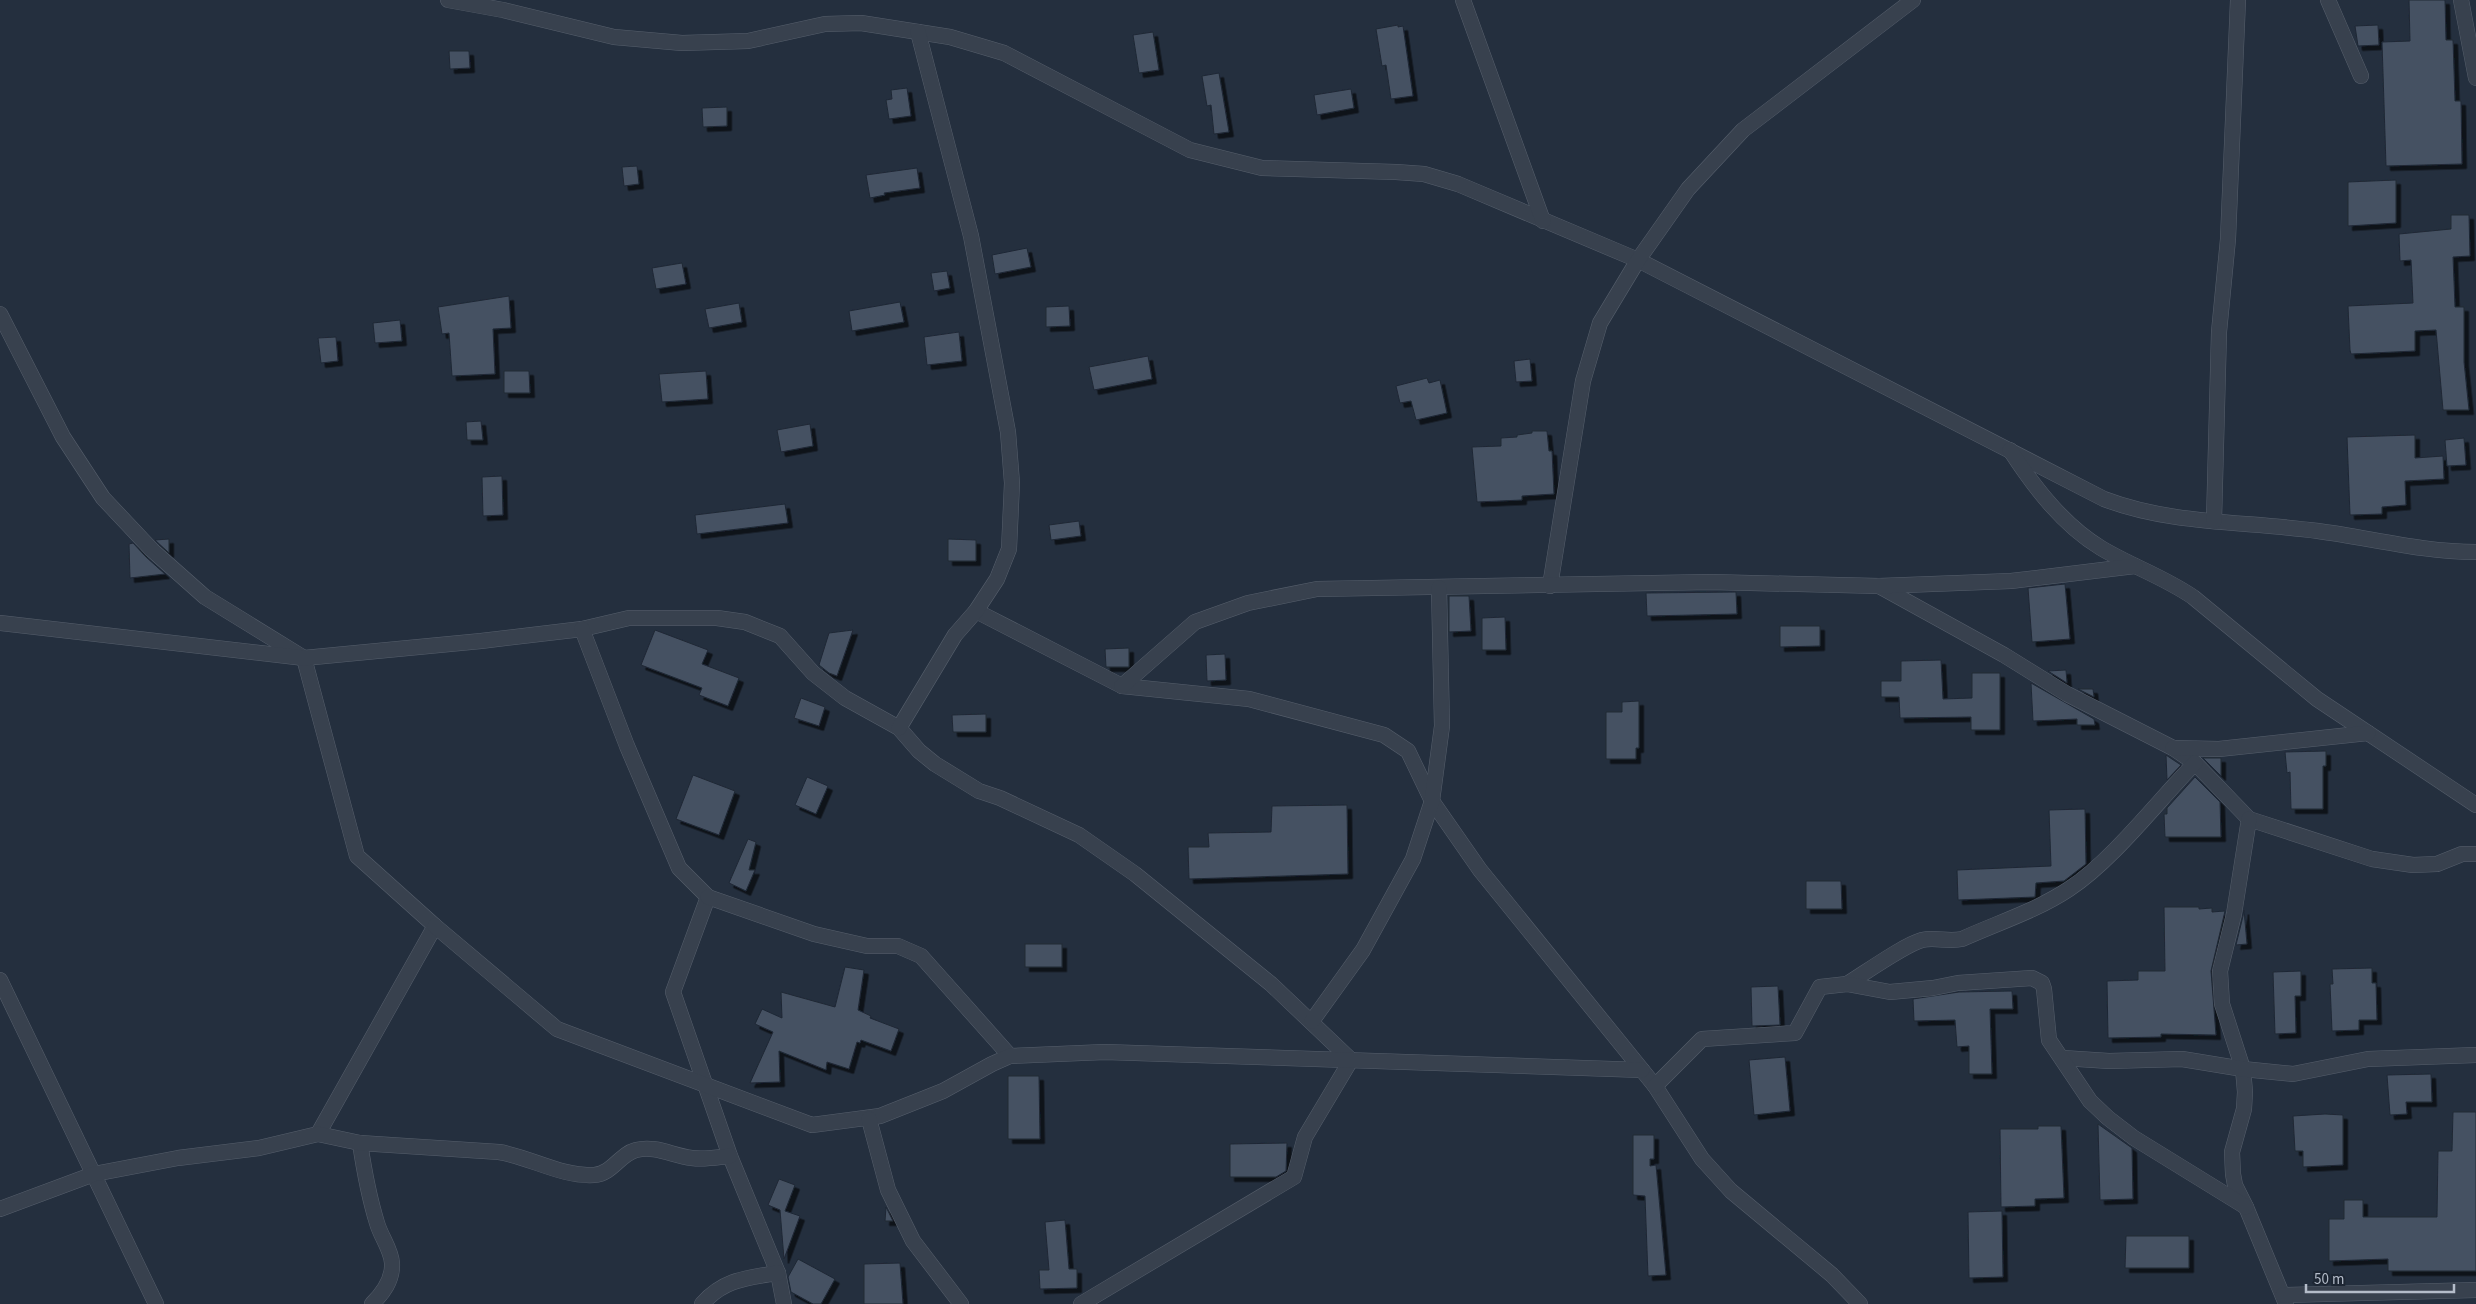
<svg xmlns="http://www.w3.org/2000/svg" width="2476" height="1304" viewBox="0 0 2476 1304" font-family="'Source Sans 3',sans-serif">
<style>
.building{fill:#455162;stroke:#1f2835;filter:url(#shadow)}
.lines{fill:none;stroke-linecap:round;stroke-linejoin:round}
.street-casing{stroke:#565f6c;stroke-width:16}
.street{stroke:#38414e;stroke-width:15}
</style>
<defs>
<filter id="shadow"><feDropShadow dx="4.5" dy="4.5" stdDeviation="0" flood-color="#0009"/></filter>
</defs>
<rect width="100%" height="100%" fill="#242f3e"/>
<g class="building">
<path d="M2409,0h36l1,40h7l2,61h6l1,63 -76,2 -4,-124 28,-1z"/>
<path d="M1398,25v2l5,-1 10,70 -22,3 -5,-34 -4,1 -6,-37z"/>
<path d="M2378,25l1,20 -21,1 -3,-20z"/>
<path d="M1153,32l6,38 -20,3 -6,-38z"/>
<path d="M449,51h20l1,17 -20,1z"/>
<path d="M1219,73l10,59 -15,2 -3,-29 -4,1 -5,-30z"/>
<path d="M907,88l4,28 -22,3 -3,-19 6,-1 -1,-9z"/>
<path d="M1351,89l3,19 -37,7 -3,-20z"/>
<path d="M727,107v19l-24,1 -1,-19z"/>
<path d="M637,166l2,18 -15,2 -2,-19z"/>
<path d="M917,168l3,20 -36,5 1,2 -15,3 -4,-23z"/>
<path d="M2396,180v43l-48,3v-44z"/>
<path d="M2451,215h18l1,41 -17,1 2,50h9v55l5,48h-26l-7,-80 -21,1v20l-64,3 -1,-4 -2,-44 65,-3 -2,-43 -11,1 -1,-27 52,-5z"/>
<path d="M1027,248l4,19 -36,7 -3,-19z"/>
<path d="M682,263l4,21 -30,5 -4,-21z"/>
<path d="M947,271l3,17 -16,3 -3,-18z"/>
<path d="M509,296l2,32 -18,1 2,45 -43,2 -3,-43 -7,1 -4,-27z"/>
<path d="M900,302l4,20 -52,9 -3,-20z"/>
<path d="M739,303l3,19 -33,6 -4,-19z"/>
<path d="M1069,306l1,20 -24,1v-20z"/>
<path d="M400,320l2,21 -27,2 -2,-20z"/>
<path d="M959,332l3,29 -35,4 -3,-28z"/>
<path d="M336,337l2,24 -17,2 -3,-25z"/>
<path d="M1148,356l4,23 -58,11 -5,-23z"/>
<path d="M1530,359l2,22 -16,1 -2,-21z"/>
<path d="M504,371h25l1,22h-26z"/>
<path d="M706,371l2,28 -46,3 -3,-28z"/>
<path d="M1427,378l2,5 11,-3 7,33 -31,7 -5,-19 -11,2 -4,-17z"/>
<path d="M481,421l2,19h-16l-1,-18z"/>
<path d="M810,424l3,22 -32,6 -4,-22z"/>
<path d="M1532,431h15l2,20h3l2,43 -32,2v4l-45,2 -5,-55 29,-1v-8l16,-1v-2l15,-2z"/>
<path d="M2415,435v23l28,-2 1,23 -39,2 1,24 -24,2v7l-32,1 -3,-78z"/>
<path d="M2464,438l2,27 -19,1 -2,-26z"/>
<path d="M502,476l1,39 -20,1 -1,-39z"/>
<path d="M785,504l3,19 -91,11 -2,-19z"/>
<path d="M1079,521l2,15 -30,4 -2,-15z"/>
<path d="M169,539v14l-14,-13z"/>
<path d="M948,539l28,1v21h-28z"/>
<path d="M133,543l13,14 19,17 -35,4 -1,-34z"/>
<path d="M2065,584l5,55 -38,3 -4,-54z"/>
<path d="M1736,592l1,22 -90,2 -1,-23z"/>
<path d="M1449,596h20l2,35 -22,1z"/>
<path d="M1505,617l1,33h-24v-32z"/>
<path d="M1780,626h40v20l-40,1z"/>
<path d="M655,630l53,20 -6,14 37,14 -11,28 -29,-11 3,-7 -61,-23z"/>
<path d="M853,630l-16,46 -8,-3 -10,-8 10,-32z"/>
<path d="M1129,648v19h-23l-1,-18z"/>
<path d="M1225,654l1,26 -19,1 -1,-26z"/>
<path d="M1941,660l2,39 29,-1v-25h28v57h-29v-13l-71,1 -1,-21h-18v-16h20v-20z"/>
<path d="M2066,670l1,13 -19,-12z"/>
<path d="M2031,683l63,36 1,6h-18v-6l-44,2z"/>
<path d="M2078,689h15l1,8z"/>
<path d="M801,698l24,9 -6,19 -25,-8z"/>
<path d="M1639,701v47h-3v11h-30v-47h16v-10z"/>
<path d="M986,714v18h-33l-1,-17z"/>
<path d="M2326,751v15h-3v43h-32l-1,-37 -3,1 -2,-21z"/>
<path d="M2166,755l15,10 -14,15z"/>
<path d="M2203,758h18v18z"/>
<path d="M693,775l42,16 -16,44 -43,-16z"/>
<path d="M807,777l21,9 -12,28 -21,-9z"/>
<path d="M2195,777l25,25 1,35h-56l-1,-23h3v-6z"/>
<path d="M1347,805l1,69 -159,5 -1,-32h21l-1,-14 63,-1 1,-26z"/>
<path d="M2085,809l1,55 -22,17 -28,2 -1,14 -77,3 -1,-30 94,-4 -2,-56z"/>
<path d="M748,839l8,3 -7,28h6l-9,21 -17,-8z"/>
<path d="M1806,881h35l1,28h-36z"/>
<path d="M2164,907h35v2l13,-1v4l13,-1 -14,60 5,64 -55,-1v3l-53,1 -1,-57 31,-1v-9h27z"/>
<path d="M2244,910l3,34 -11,1 7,-29z"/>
<rect x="1025" y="944" width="37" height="23"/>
<path d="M845,967l19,3 -6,40 13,6 -1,2 29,11 -8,22 -30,-11 -1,3 -3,-1 -8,27 -22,-7 -1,8 -47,-19 1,31 -30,1 23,-51 -18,-8 7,-15 20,9 -1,-26 54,15z"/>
<path d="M2372,968v15h4l1,37h-18v10l-27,1 -2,-47h3l-1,-15z"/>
<path d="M2301,971v25h-6l1,37 -21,1 -2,-62z"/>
<path d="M1778,986l2,39 -28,1 -1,-39z"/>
<path d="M2012,991l1,18h-23l2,65h-23v-28l-12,1 -2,-27 -41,1 -1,-22 46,-7z"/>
<path d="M1785,1057l5,54 -36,4 -5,-55z"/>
<path d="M2431,1074l1,28h-26l1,12 -17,1 -3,-40z"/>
<path d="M1008,1076h31l1,63h-32z"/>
<path d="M2453,1112h23v159h-88v-12l-59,2v-42h15v-19h19v17h74l1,-66h14z"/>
<path d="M2325,1114l18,1v50l-40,2v-16h-8l-2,-35z"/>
<path d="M2098,1124l34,24 1,51 -33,1z"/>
<path d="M2038,1126h23l3,72 -29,1v7l-34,1 -1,-78h38z"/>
<path d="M1633,1135h21v24h-4v7l6,-1 10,110 -18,1 -3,-80 -12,-1z"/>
<path d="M1287,1143l-1,28 -10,6h-46v-33z"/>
<path d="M779,1179l16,6 -10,26 15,5 -16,43 -4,-49 -12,-5z"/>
<path d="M886,1207l7,14h-8z"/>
<path d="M2002,1211l1,66 -34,1 -1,-66z"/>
<path d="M1065,1220l4,49h8v19l-37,1 -1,-19h10l-4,-48z"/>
<path d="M2126,1236h63v32h-64z"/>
<path d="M798,1259l37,20 -14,25h-8l-22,-12 -3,-15z"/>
<path d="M900,1263l3,41h-39v-40z"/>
</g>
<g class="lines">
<g class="street-casing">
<g id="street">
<path d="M448,0l55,10 111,27 68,6 66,-2 77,-17 36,-1 89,14 54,16 186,97 72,18 134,4 28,2 34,10 180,76 466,239c68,26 142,22 214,32 53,7 104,21 158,21"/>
<path d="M1463,0l80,221"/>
<path d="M2328,0l33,76"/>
<path d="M2461,0l15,78"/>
<path d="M0,314l63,123 40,61 49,52 53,47 99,61 53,198 78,70 -117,208"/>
<path d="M2010,450c24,37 53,75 91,98 30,18 63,29 92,49l124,102 159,106"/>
<path d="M2214,521l5,-189 9,-93 10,-239"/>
<path d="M1550,586l33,-205 17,-58 38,-63 50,-71 55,-59 170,-130"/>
<path d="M1879,586l125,69 63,39 106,54 22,15 54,56 123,40 41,6 24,-1 25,-10h14"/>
<path d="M976,611l146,75 127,13 135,36 24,16 24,50 48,69 175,216 47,73 29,32 101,84 28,29"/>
<path d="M0,623l304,35 177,-17 101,-12 47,-11h88l28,4 35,14 33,37 32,25 54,30 20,23 16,13 44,27 21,7 79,37 56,39 136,110 80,76 -46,77 -11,40 -213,127"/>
<path d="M582,629l45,117 52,122 29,29 -35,95 57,164 48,117 6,31"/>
<path d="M1122,686l73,-64 53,-19 69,-14 394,-7 168,4 132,-5 124,-15"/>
<path d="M899,728l56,-93 21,-24 21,-32 12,-30 3,-66 -4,-51 -37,-196 -53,-204"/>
<path d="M2173,748l46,1 149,-16"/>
<path d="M2249,819l-15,95 -14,57 2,33 21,65 2,23 -1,17 -12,43 1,22 2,11 11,22 40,97"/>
<path d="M708,897l106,37 53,12h31l23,10 89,100"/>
<path d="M435,926l122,103 255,96 68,-9 63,-25 49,-27 18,-8 95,-4 537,18"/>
<path d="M0,980l156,324"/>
<path d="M1847,984c18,-11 57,-39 75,-44 13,-3 26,2 40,-1 35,-16 74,-28 107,-50 44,-29 88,-87 126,-126"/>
<path d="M1312,1021l51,-71 50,-91 19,-58 10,-75 -3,-138"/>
<path d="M2063,1058l46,3 73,-2 61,10 50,5 75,-15 108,-4"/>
<path d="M1655,1086l47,-47 93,-6 25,-46 27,-3 43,8 43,-4 25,-5 74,-5 10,5 2,6 5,51 41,61 18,17 26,20 112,69"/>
<path d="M869,1119l19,71 25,51 48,63"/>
<path d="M360,1143c4,27 9,54 17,80 4,14 14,26 15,40 1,17 -9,30 -20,41"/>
<path d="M0,1209l94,-35 84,-16 81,-10 59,-14 42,9 139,9c31,5 63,25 95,23 18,-1 26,-21 42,-25 20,-5 37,6 56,8 13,2 26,-1 38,-2"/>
<path d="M2283,1295l193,-5"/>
<path d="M702,1304c22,-25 45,-26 76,-31"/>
</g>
</g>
<use href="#street" class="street"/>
</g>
<path d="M2306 1284v8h148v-8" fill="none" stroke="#b4bcc9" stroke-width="2.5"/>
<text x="2314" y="1284" font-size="15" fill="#b4bcc9" stroke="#1d2633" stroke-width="4" paint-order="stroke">50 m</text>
</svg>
